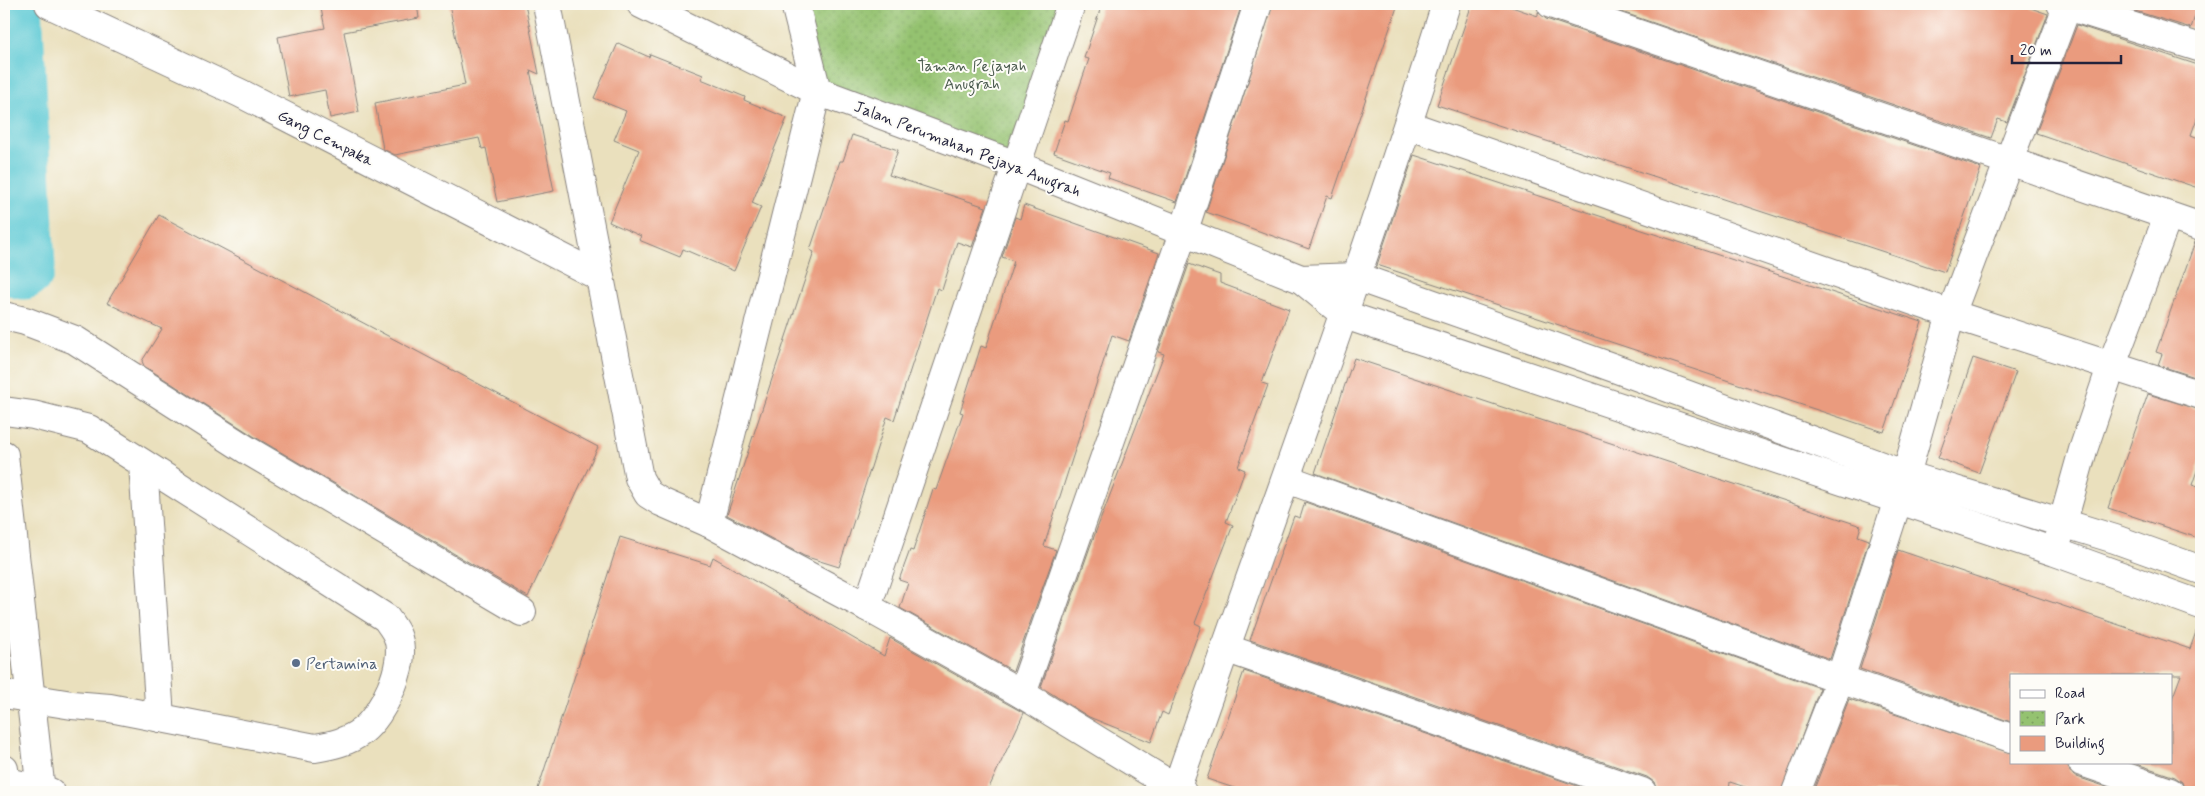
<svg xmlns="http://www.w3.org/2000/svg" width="2205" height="796" viewBox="0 0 2205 796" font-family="Mynerve,sans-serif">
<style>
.park{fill:url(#park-dots);stroke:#5b7256}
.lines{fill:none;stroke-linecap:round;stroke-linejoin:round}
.river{stroke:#5ecad5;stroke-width:65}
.building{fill:#ea9b7e}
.minor-casing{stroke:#86817c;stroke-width:30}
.highway-casing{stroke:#86817c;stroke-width:30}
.minor{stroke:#fff;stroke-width:28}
.highway{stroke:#fff;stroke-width:28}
.service-dot{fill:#5c6f8a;stroke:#fdfcf7;stroke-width:2}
.labels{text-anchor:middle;stroke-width:4;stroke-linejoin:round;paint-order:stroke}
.park-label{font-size:16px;fill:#4a5a4e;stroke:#fdfcf7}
.street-label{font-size:16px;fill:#22223b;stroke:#fdfcf7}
.service-label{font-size:16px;fill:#4e5e75;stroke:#fdfcf7;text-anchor:start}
</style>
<defs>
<pattern id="park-dots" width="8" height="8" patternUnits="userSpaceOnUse" patternTransform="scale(1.25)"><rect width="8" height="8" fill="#94c270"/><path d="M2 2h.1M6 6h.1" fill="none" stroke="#7fa662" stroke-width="1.8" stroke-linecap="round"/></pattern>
</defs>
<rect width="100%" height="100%" fill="#fdfcf7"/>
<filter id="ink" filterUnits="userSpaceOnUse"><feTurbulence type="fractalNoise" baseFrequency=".02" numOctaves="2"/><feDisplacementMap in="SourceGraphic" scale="10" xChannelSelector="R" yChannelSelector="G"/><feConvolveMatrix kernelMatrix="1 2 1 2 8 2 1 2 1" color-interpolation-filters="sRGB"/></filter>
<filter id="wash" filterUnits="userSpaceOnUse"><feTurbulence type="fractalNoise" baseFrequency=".0096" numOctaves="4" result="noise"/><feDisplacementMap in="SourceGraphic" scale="20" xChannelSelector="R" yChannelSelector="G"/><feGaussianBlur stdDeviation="1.12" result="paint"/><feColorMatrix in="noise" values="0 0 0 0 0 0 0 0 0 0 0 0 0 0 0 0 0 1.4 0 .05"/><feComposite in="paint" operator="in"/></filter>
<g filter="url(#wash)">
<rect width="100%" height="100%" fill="#eae0bd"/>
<path class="park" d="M795,4h276l-55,161 -199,-74z"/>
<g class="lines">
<path class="river" d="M10,4l13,263"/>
</g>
<g id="blocks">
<g class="building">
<path d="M320,4h97l2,14 -75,14 15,80 -29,6 -5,-28 -36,7 -11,-60 47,-9z"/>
<path d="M449,4h76l14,70 -9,-4 24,121 -57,11 -11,-54 -4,1 -3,-11 -84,17 -12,-6 -8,-46 90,-18z"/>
<path d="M1102,4h140l-65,198 -69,-24 2,-5 -56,-20 11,-33 3,1 21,-62 -5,-1z"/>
<path d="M1273,4h125l-66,194 -5,-2 -18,53 -103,-37z"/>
<path d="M1472,4h31l35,12v-4l8,7 435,149 -36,104 -508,-167z"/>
<path d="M1598,4h421l29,10 -41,108 -9,-3 -7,19z"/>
<path d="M2112,4h87l-8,24z"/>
<path d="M2077,25l124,41v41l-10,28 10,4v50l-165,-56z"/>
<path d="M618,43l31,14 1,-3 53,21 -2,4 44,18 -1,3 43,18 -35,85 9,4 -27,64 -51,-22 -3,8 -41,-17 2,-4 -32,-14 30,-72 -25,-10 12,-29 -32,-13z"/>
<path d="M852,135l46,15 -9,25 97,32 -14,40 -15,-5 -15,48 -5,-2 -43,132 -7,-3 -48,150 -35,-11 -77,-41 87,-263 -4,-2 30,-89h3z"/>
<path d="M1414,155l508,167 -38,110 -507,-167z"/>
<path d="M1024,205l135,48 -30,88 -17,-6 -68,211 12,4 -43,121 -113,-63 8,-25 -9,-3 11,-30 3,1 20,-62 3,1 27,-77 -3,-1 21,-66 5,2 28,-87 -12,-4 13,-40 5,2z"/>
<path d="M159,215l439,232 -70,150 -273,-160 -111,-71 -2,-5 20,-32 -55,-26z"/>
<path d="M2195,242h6v137l-43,-14 4,-11 -6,-2z"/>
<path d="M1189,264l31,11v8l69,26 -27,74 6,2 -30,82 7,3 -19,52 7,3 -38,98 6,3 -33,89 -6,-3 -11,30 -62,-25 -48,-30 49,-140 74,-193 -6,-2z"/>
<path d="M1354,358l507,168 -3,10 11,4 -39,119 -515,-186z"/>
<path d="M1973,358l43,14 -37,101 -41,-15z"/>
<path d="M2148,394l53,16v49l-9,26 9,3v51l-93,-31z"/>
<path d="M1305,502l515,186 -39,104h-21l-30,-10 -1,10h-72l-3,-10 -7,-5 -397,-137 44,-124 6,2z"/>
<path d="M620,537l90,28 3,-8 171,99 6,-18 134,75 -37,79h-450z"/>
<path d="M1898,550l292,99 7,-20h4v163h-16l-3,-10 -7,-5 -44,-15h40v-60l10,-27h-170v47l-151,-53z"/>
<path d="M1244,671l351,121h-349l-39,-13z"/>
<path d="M1849,699l162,54v9h56l3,10 7,5 45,15h-309z"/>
</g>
</g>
</g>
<g filter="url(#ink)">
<use href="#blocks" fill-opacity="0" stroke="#86817c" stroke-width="1"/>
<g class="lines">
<g class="minor-casing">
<g id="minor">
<path d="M49,4l191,89 360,184"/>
<path d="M547,4l92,474 9,16 13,8 48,21 158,84 155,87 160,98"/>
<path d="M641,4l176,87 199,74 285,114 44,36 710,237 146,53"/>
<path d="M1551,4l650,223"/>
<path d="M2061,4l140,44"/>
<path d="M1408,125l543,189 250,81"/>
<path d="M1301,279l56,-2 260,92 289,106 209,64 86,31"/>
<path d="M4,316l21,5 50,19 172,110 275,162"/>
<path d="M4,411l29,4 56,14 297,189c4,6 10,13 12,20 9,26 -15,77 -36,93 -14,11 -30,14 -47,17l-205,-40 -38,-3 -68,-11"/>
<path d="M143,464l17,254"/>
<path d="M1287,479l553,200 171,59"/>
<path d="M709,523l108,-432 -22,-87"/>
<path d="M2057,543l26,-93 28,-83 57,-151"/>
<path d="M867,607l204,-603"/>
<path d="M1225,648l417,144"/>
<path d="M1022,694l162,-464 74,-226"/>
<path d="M2082,762l88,30"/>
<path d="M5,781l45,11"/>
<path d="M1176,790c90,-262 188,-521 270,-786"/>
<path d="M1796,792l44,-113 66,-204 45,-161 117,-310"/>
</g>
</g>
<g class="highway-casing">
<g id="highway">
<path d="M4,455l37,337"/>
<path d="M4,769l2,23"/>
</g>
</g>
<use href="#minor" class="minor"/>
<use href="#highway" class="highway"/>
</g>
</g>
<circle class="service-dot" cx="296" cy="663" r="5"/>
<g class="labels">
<g class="park-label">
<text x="972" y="71">Taman Pejayah<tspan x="972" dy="18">Anugrah</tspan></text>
</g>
<g class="street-label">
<text transform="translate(326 137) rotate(27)" y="6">Gang Cempaka</text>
<text transform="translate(968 148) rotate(21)" y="6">Jalan Perumahan Pejaya Anugrah</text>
</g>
<g class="service-label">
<text x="306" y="669">Pertamina</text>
</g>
</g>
<rect width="2205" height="796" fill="none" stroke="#fdfcf7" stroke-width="20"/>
<rect x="2010" y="674" width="162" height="90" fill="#fdfcf7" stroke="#a5a5ac"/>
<rect x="2020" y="690" width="25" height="8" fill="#ffffff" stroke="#a5a5ac"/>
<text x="2055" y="698" font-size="15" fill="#22223b">Road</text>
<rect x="2020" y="711" width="25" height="15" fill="url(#park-dots)" stroke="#a5a5ac"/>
<text x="2055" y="724" font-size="15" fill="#22223b">Park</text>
<rect x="2020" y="736" width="25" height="15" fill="#ea9b7e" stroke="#a5a5ac"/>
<text x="2055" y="748" font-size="15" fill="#22223b">Building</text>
<path d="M2012 55v8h109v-8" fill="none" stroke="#22223b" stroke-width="2.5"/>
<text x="2020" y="55" font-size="15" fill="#22223b" stroke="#fdfcf7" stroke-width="4" paint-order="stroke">20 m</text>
</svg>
